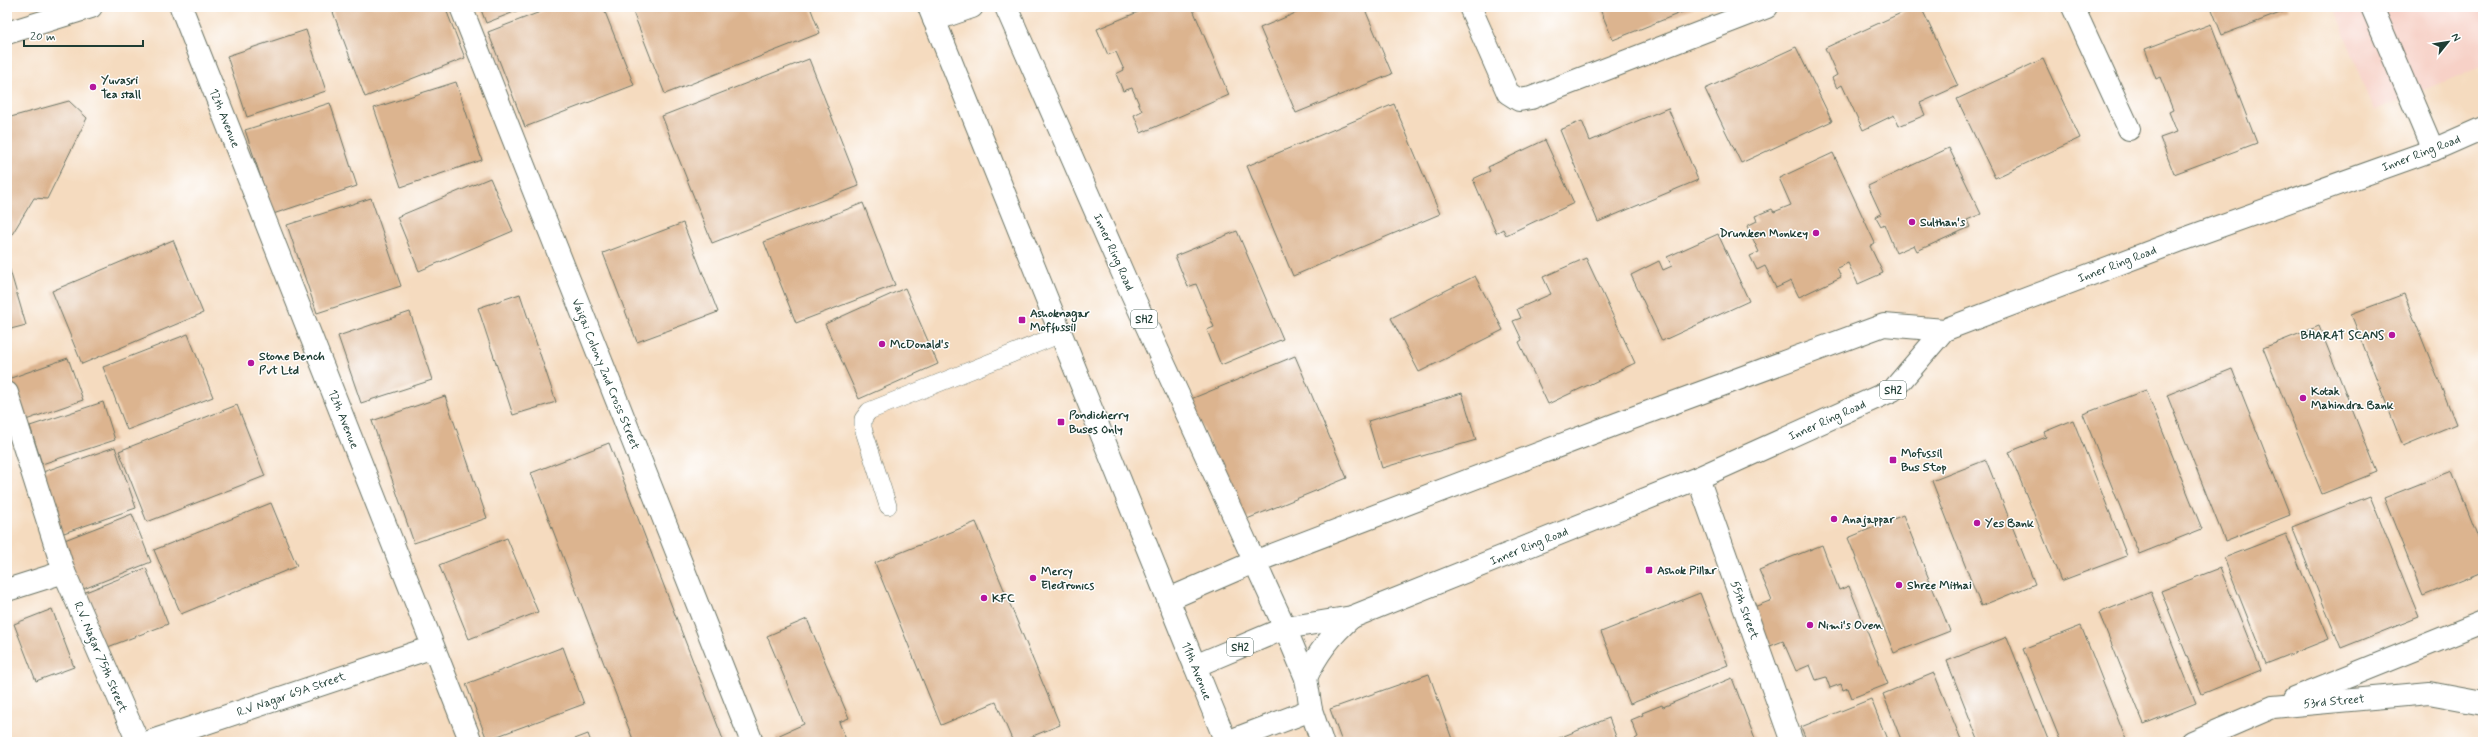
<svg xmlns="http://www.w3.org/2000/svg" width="2490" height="749" viewBox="0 0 2490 749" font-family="Mynerve,sans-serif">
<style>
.built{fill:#f7d1c7}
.building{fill:#dcb48f}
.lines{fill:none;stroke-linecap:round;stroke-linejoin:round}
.service-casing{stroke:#6a7465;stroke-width:18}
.minor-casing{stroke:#6a7465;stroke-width:24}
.tertiary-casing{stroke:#6a7465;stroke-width:24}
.secondary-casing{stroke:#6a7465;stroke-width:24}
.primary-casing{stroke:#6a7465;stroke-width:24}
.service{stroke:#fff;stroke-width:17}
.minor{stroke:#fff;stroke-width:22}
.tertiary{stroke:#fff;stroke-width:22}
.secondary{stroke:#fff;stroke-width:22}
.primary{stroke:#fff;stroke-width:22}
.poi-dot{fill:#b5179e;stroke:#fff;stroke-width:1.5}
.labels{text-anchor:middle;stroke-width:3;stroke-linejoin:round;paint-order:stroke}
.shield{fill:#fff;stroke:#627771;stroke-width:1}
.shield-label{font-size:11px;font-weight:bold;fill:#1f3d34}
.poi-label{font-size:12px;font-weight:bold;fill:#1f3d34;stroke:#fff;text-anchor:start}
.street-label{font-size:12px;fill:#1f3d34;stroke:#fff}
</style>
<rect width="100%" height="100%" fill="#fff"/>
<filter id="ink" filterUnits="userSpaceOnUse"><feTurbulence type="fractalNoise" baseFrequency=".025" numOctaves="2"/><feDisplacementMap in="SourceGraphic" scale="8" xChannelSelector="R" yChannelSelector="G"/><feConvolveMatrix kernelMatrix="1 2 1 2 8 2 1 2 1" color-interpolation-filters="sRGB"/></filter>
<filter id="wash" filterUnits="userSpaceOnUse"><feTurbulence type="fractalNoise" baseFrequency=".012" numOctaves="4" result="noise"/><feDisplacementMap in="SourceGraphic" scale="16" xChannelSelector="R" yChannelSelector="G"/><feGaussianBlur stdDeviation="0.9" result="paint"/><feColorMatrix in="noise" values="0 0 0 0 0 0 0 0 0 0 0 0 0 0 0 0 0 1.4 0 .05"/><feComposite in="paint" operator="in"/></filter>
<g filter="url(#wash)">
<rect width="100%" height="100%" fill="#f5dbbf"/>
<path class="built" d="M2334,7h149v59l-109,44z"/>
<g id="blocks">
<g class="building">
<path d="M331,7h114l20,51 -100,39z"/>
<path d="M480,7h47l-41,16z"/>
<path d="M553,7h50l31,78 -109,42 -37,-95z"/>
<path d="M631,7h179l10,26 -155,61z"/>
<path d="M1150,7h42l37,88 -88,38 -7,-18 8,-4 -10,-23 -9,3 -7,-17 8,-4 -8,-18 -8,3 -11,-26z"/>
<path d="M1310,7h54l28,67 -96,39 -36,-85z"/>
<path d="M1599,7h96l-82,33z"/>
<path d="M1914,7h7l37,79 -38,17 5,12 -26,11 -5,-11 -31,15 -21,-45 -5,3 -5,-10 5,-3 -12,-27z"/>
<path d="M2211,7h76l1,3 -66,25z"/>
<path d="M2211,24l46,119 -83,31 -14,-36 17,-6 -8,-20 4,-2 -13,-33 -4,2 -11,-30z"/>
<path d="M306,30l20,61 -79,26 -20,-61z"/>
<path d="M1796,47l36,74 -91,42 -36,-74z"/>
<path d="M809,59l50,127 -147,57 -50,-127z"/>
<path d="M2043,59l37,79 -85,40 -38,-79z"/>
<path d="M456,82l26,78 -81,27 -27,-79z"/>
<path d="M69,101l18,17 -40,81 -13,-1 -26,43 -1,-123z"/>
<path d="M330,103l27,83 -84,28 -28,-84z"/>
<path d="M1394,104l46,110 -147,62 -46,-110z"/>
<path d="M1668,108l30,72 -100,42 -38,-92 22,-9 8,20z"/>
<path d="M1545,140l29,63 -68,32 -3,-6 -7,4 -23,-54 17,-8 -2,-4z"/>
<path d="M1949,148l32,66 -14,6 3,7 -53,24 -3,-6 -18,8 -12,-29 -3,2 -5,-9 5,-3 -13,-28z"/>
<path d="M1833,153l42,90 -5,3 13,27 -25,11 -10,-21 -11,5 4,9 -42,20 -8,-16 -15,7 -11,-22 -8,4 -7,-14 9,-4 -12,-26 10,-5 -2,-5 17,-7 2,3 17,-7 -12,-27z"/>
<path d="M490,178l23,53 -94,40 -22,-54z"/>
<path d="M371,198l30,88 -84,27 -30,-88z"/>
<path d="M863,203l32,82 -99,38 -32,-81z"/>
<path d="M683,223l35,89 -81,30 -34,-89z"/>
<path d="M1237,231l46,108 -62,26 -14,-35 7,-3 -18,-43 -8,3 -13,-31z"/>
<path d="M1718,234l31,67 -87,40 -31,-66 28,-14 4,9 9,-4 -5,-9z"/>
<path d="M173,240l30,73 -121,51 -30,-73z"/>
<path d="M1586,258l49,105 -87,41 -29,-62 3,-2 -9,-19 8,-3 -4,-9 34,-15 -8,-17z"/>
<path d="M7,260l19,65 -19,5z"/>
<path d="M1475,276l28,54 -84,42 -28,-54z"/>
<path d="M905,288l33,76 -79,35 -34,-75z"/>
<path d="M520,294l36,108 -43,13 -35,-107z"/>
<path d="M2404,294l52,130 -53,22 -52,-132z"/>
<path d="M410,312l22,68 -71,23 -23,-67z"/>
<path d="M2319,326l58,146 -55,22 -59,-146z"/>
<path d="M188,334l25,63 -86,33 -24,-63z"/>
<path d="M1295,356l52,122 -105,43 -51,-122z"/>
<path d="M68,358l15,42 -60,21 -15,-42z"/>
<path d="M2232,369l58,146 -65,26 -58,-146z"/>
<path d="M2146,390l56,139 -63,25 -56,-140z"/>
<path d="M1462,393l14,47 -94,28 -14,-47z"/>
<path d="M445,396l42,122 -73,25 -42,-122z"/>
<path d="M103,402l12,38 -73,24 -12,-38z"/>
<path d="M237,405l28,71 -118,46 -28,-71z"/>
<path d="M2073,420l54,136 -66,25 -52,-129 37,-15 -2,-5z"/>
<path d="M609,443l115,299h-90l-103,-269z"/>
<path d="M115,447l21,61 -78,27 -21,-61z"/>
<path d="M1986,460l49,124 -54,22 -49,-125z"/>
<path d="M2452,471l31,79v22l-60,24 -39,-98z"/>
<path d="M2370,496l49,121 -78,31 -49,-121z"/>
<path d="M271,503l26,63 -116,48 -27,-64z"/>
<path d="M132,514l19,48 -70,28 -19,-49z"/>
<path d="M1903,515l47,116 -56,22 -46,-115z"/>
<path d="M976,522l84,203 -42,17h-5l-17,-40 -55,23 -66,-162z"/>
<path d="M2286,534l43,105 -63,25 -42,-106z"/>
<path d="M507,538l31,74 -69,27 -30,-74z"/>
<path d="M1822,545l17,45 10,-4 39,98 -36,14 -4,-10 -5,2 -2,-6 -11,4 -4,-11 -10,3 -6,-15 -14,6 -13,-30 -18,7 -16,-39 23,-9 -13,-30z"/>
<path d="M146,568l22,56 -68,26 -22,-55z"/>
<path d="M2220,568l41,102 -59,24 -41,-103z"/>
<path d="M2151,592l45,111 -52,21 -45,-111z"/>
<path d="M1700,593l28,72 -98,39 -29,-72z"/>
<path d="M52,609l22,58 -38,14 -22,-57z"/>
<path d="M807,619l42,99 -10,4 8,20h-70l-2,-5 29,-13 -37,-88z"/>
<path d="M2081,626l46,116h-66l-38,-93z"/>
<path d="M2007,637l42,105h-70l-32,-81z"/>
<path d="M563,647l21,57 -97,36 -21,-56z"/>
<path d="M1934,673l28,69h-60l-19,-48z"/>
<path d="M1429,674l24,68h-111l-12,-33z"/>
<path d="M1732,678l24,64h-120l-1,-3 3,-2 -7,-17 12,-5 -1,-2 20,-8 1,2z"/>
<path d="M1871,699l17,43h-81l-6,-15z"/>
<path d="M1609,718l9,24h-69z"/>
<path d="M588,734l3,8h-24z"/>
</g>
</g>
</g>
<g filter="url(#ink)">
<use href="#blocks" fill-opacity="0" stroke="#6a7465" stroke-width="1"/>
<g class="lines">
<g class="service-casing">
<path id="service" d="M888,506l-25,-78v-9l6,-8 192,-77"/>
</g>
<g class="minor-casing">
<g id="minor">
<path d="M181,7l290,735"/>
<path d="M461,7l291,735"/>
<path d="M1470,7l38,86 11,7 12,-2 236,-91"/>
<path d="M2073,7l56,122"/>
<path d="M2372,7l61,143"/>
<path d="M7,393l57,179 -57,18"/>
<path d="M1698,478l94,264"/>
<path d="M64,572l74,170"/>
<path d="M2295,698l188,-76"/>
<path d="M149,742l284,-95"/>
<path d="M1227,742l84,-32"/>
<path d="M2192,742l81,-35 156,-14 54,10"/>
</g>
</g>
<g class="tertiary-casing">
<path id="tertiary" d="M7,33l84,-26"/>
</g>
<g class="secondary-casing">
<g id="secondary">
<path d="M1285,628l21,50 5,32 11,32"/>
<path d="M1195,666l31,76"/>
<path d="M1306,678c11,-25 25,-43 46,-61"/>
</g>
</g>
<g class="primary-casing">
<g id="primary">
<path d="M929,7l266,659 90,-38 67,-11 346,-139 195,-88 51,-60 240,-91 249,-89 50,-22"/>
<path d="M1006,7l121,276 158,345"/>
<path d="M934,20l38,-13"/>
<path d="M1169,599l85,-37 365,-139 265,-98 60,5"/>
</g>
</g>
<use href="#service" class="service"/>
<use href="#minor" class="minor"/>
<use href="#tertiary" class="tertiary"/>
<use href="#secondary" class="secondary"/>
<use href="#primary" class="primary"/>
</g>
</g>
<g class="poi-dot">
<circle cx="93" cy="87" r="4"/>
<circle cx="1912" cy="222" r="4"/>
<circle cx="1816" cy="233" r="4"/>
<rect x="1018" y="316" width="8" height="8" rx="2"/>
<circle cx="2392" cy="335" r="4"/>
<circle cx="882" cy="344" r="4"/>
<circle cx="251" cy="363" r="4"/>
<circle cx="2303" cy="398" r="4"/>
<rect x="1057" y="418" width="8" height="8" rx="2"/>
<rect x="1889" y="456" width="8" height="8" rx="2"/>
<circle cx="1834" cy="519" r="4"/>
<circle cx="1977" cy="523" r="4"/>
<rect x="1645" y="566" width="8" height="8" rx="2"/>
<circle cx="1033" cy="578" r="4"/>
<circle cx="1899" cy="585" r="4"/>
<circle cx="984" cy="598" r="4"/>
<circle cx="1810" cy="625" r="4"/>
</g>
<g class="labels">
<g class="shield">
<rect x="1131" y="310" width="26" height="18" rx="3"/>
<rect x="1880" y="381" width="26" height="18" rx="3"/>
<rect x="1227" y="638" width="26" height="18" rx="3"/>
</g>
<g class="shield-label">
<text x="1144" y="323">SH2</text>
<text x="1893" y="394">SH2</text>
<text x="1240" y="651">SH2</text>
</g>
<g class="poi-label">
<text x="101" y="84">Yuvasri<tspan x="101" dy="14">Tea stall</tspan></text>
<text x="1920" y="226">Sulthan's</text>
<text x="1808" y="237" text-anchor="end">Drunken Monkey</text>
<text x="1030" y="317">Ashoknagar<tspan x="1030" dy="14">Moffussil</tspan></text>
<text x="2384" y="339" text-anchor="end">BHARAT SCANS</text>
<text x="890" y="348">McDonald's</text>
<text x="259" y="360">Stone Bench<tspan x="259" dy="14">Pvt Ltd</tspan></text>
<text x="2311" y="395">Kotak<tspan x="2311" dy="14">Mahindra Bank</tspan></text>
<text x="1069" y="419">Pondicherry<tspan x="1069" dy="14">Buses Only</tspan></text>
<text x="1901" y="457">Mofussil<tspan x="1901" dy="14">Bus Stop</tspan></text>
<text x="1842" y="523">Anajappar</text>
<text x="1985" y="527">Yes Bank</text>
<text x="1657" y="574">Ashok Pillar</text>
<text x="1041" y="575">Mercy<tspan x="1041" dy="14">Electronics</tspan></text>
<text x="1907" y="589">Shree Mithai</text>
<text x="992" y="602">KFC</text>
<text x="1818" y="629">Nimi's Oven</text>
</g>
<g class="street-label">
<text transform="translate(225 118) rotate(68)" y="4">12th Avenue</text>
<text transform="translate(2421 153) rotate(-21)" y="4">Inner Ring Road</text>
<text transform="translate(1114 252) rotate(66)" y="4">Inner Ring Road</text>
<text transform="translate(2117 264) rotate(-21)" y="4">Inner Ring Road</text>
<text transform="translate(606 374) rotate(68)" y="4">Vaigai Colony 2nd Cross Street</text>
<text transform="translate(344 419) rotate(68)" y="4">12th Avenue</text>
<text transform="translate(1827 420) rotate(-24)" y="4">Inner Ring Road</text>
<text transform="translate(1529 546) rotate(-22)" y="4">Inner Ring Road</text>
<text transform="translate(1745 610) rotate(70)" y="4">55th Street</text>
<text transform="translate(101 657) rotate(67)" y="4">R.V. Nagar 75th Street</text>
<text transform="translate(1197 671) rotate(68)" y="4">11th Avenue</text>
<text transform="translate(291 694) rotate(-19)" y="4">R.V Nagar 69A Street</text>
<text transform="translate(2334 701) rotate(-5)" y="4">53rd Street</text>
</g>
</g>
<rect width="2490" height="749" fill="none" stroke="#fff" stroke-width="24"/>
<g transform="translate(2448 42) rotate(60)" stroke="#ffffff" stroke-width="3" paint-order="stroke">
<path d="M0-3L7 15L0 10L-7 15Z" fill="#1f3d34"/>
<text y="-6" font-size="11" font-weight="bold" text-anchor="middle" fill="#1f3d34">N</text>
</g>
<path d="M24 40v6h119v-6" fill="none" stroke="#1f3d34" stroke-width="2"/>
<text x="30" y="40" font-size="12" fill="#1f3d34" stroke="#ffffff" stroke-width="3" paint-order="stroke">20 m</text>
</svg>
